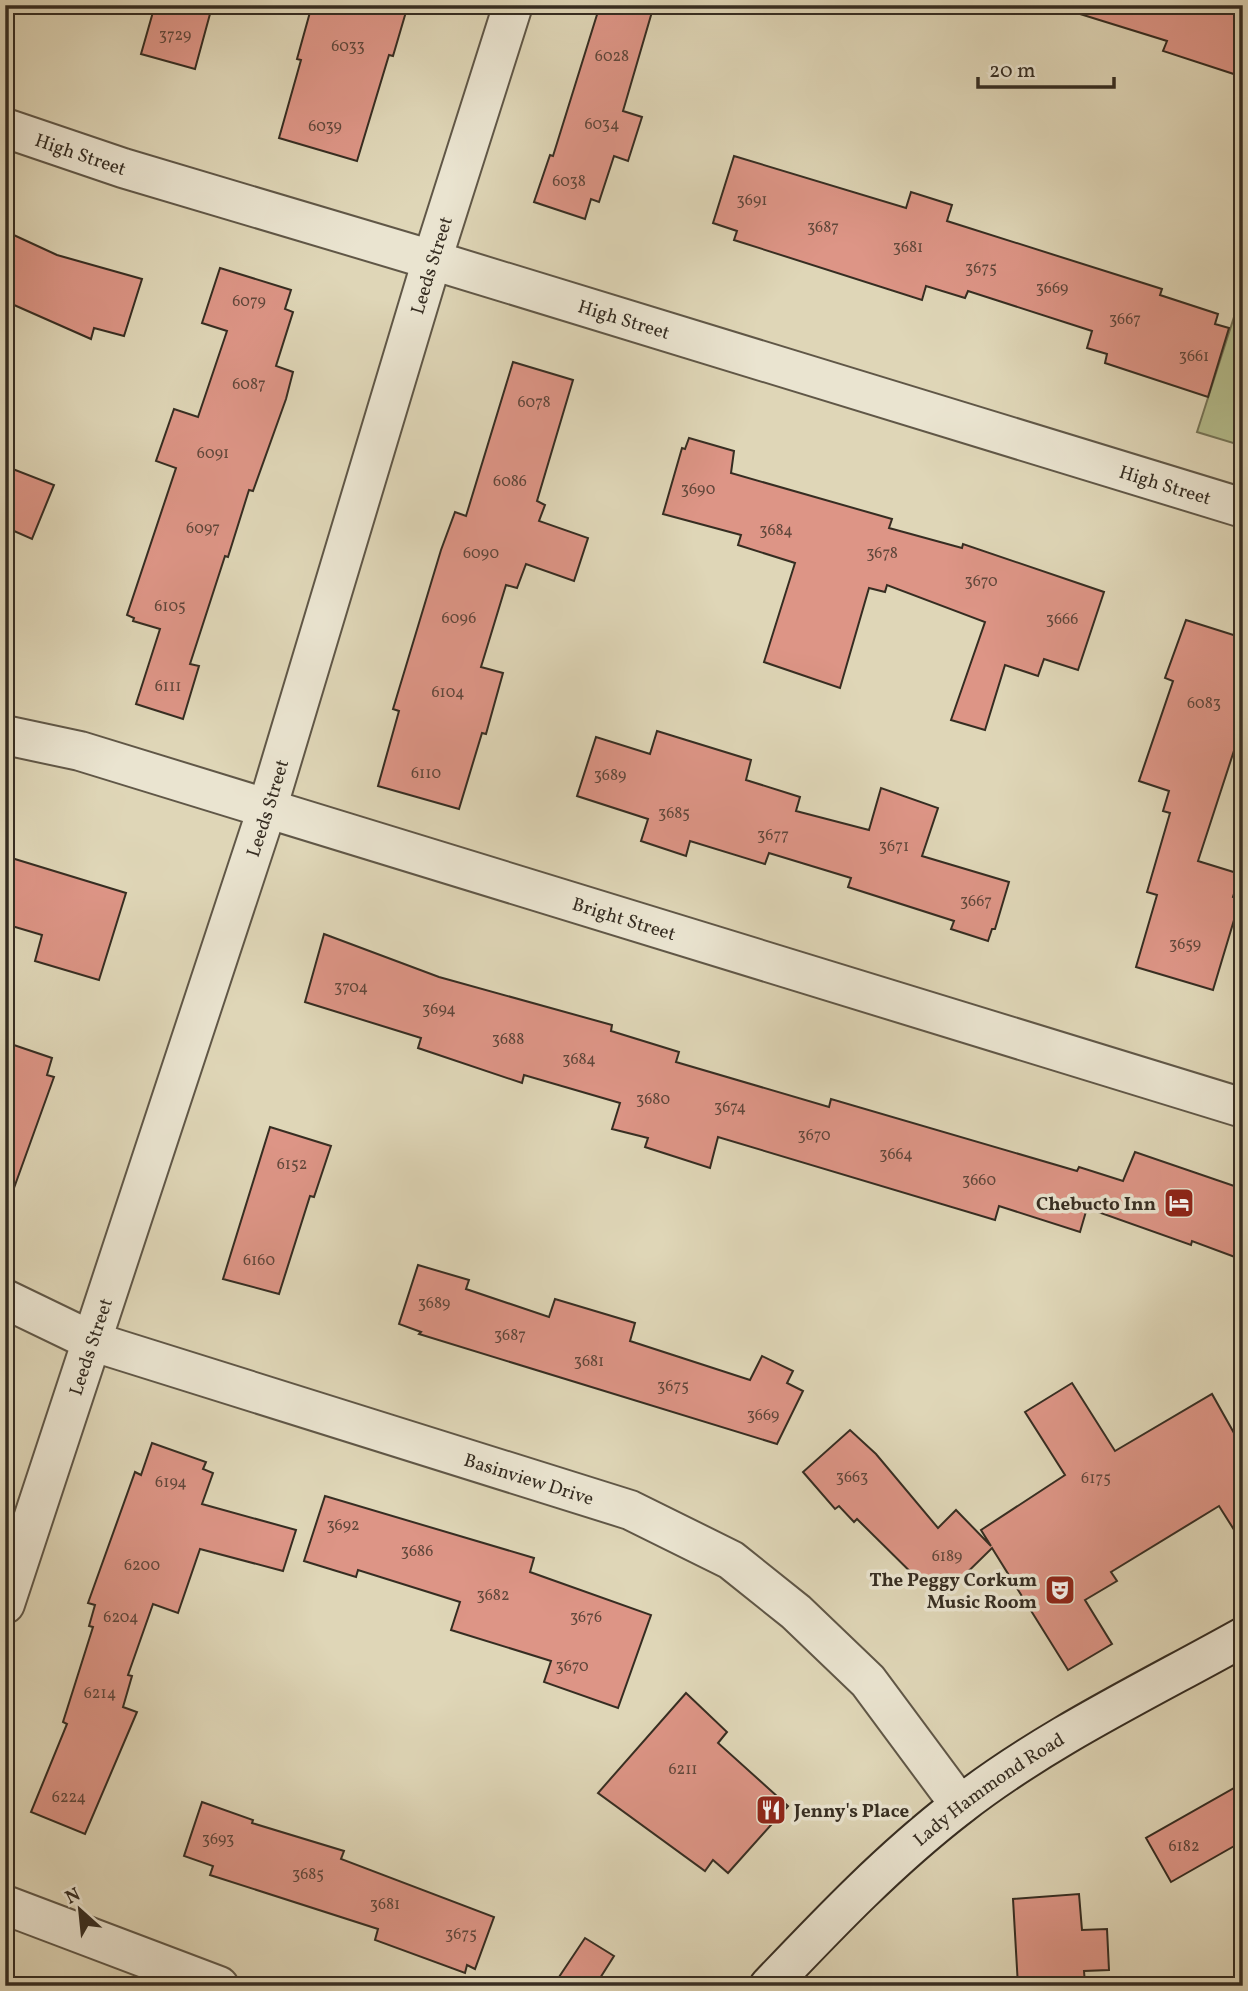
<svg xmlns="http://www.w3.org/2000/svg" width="1248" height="1991" viewBox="0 0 1248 1991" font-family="Vollkorn,serif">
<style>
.green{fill:#b4bd8d;stroke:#757558;stroke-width:2}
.building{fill:#dd9586;stroke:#362d22;stroke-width:2}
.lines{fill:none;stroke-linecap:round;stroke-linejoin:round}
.minor-casing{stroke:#605747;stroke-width:42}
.secondary-casing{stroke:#362d22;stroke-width:42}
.minor{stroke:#eae4d0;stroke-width:38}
.secondary{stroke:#eae4d0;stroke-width:38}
.labels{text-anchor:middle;stroke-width:7;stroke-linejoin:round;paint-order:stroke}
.number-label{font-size:16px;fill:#60473b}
.street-label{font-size:19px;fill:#362d22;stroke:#eae4d0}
.poi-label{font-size:19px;font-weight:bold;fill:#362d22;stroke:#eae4d0;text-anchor:end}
</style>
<rect width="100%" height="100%" fill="#dfd6b7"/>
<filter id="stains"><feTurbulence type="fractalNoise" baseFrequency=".00286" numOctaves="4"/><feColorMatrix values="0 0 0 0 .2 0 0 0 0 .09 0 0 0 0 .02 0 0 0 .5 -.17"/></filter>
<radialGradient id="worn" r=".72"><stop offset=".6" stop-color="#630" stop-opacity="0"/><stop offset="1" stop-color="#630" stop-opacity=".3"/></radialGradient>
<path class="green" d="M1243,289v157l-46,-14z"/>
<g class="building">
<path d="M155,5h23l32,9 -15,55 -54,-15z"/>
<path d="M312,5h96l-15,51 -4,-1 -32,106 -78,-23 22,-78 -4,-1z"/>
<path d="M600,5h54l-31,106 19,6 -14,44 -14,-5 -15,46 -8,-3 -6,20 -51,-17 16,-47 3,1z"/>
<path d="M1081,5h162v72l-80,-26 4,-10 -87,-27z"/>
<path d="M734,156l172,52 5,-16 41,13 -5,16 215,68 -2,6 58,19 -3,10 14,4 -21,69 -103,-34 2,-9 -20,-6 5,-17 -124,-40 -3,7 -39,-12 -4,14 -188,-60 3,-9 -24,-8z"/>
<path d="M5,231l52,24 85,24 -18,57 -30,-8 -3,11 -86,-38z"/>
<path d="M220,268l71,22 -6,19 8,3 -17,54 17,6 -7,27 -33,92 -4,-1 -21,67 -3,-1 -35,108 9,2 -16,53 -47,-15 24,-75 -27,-8 1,-3 -7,-3 49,-147 -20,-7 18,-52 24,8 29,-86 -25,-8z"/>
<path d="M513,362l60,18 -36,121 8,4 -6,16 49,17 -14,43 -48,-17 -9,24 -11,-3 -25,82 22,6 -17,61 -4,-1 -23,76 -81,-23 21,-75 -6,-2 48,-159 14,-38 11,4z"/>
<path d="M689,438l45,13 -3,22 161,46 -3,9 73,20 1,-4 141,48 -26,78 -34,-11 -6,17 -33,-11 -20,65 -34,-10 34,-98 -98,-37 -2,7 -16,-4 -29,100 -76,-26 31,-99 -57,-18 3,-10 -78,-21 19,-66 3,1z"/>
<path d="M5,466l49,19 -22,54 -27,-12z"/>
<path d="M1186,620l57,18v85l-45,138 42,13 -7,23 7,3 -27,90 -77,-23 21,-72 -10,-3 23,-79 -7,-2 6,-20 -30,-10 34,-100 -8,-3z"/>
<path d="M657,731l94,29 -5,20 54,17 -4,14 73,19 12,-42 57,20 -16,48 87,26 -14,47h-3l-4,12 -37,-12 3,-8 -106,-34 3,-9 -82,-25 -4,11 -75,-23 -4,15 -45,-15 7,-22 -71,-23 19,-59 54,17z"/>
<path d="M5,856l121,37 -27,87 -64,-19 7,-26 -37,-11z"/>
<path d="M324,934l115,43 173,48 -1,6 68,21 -3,10 153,45 2,-8 246,72 2,-4 44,14 12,-29 108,37v71l-51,-19 -1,4 -104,-37 -7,24 -81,-26 -4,14 -277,-83 -8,31 -65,-21 3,-9 -36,-9 8,-26 -96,-28 -2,8 -104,-35 3,-10 -116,-36z"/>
<path d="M5,1042l47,16 -5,17 7,2 -44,122h-5z"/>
<path d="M270,1127l61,19 -17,51 -4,-1 -31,98 -56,-15z"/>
<path d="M418,1265l51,15 -3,9 83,28 6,-18 80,24 -5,18 120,39 12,-24 31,15 -6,12 16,8 -26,53 -358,-110 2,-2 -22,-8z"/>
<path d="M1072,1383l43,68 97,-57 31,55v95l-24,-38 -108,66 6,9 -32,19 27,44 -44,26 -76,-122 -53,52 -82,-81 -3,3 -15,-16 -4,3 -32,-37 47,-42 26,24 62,74 18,-18 35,36 -10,-16 84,-55 -40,-63z"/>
<path d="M152,1443l54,19 -3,7 10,4 -11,31 94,26 -13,41 -83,-22 -22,64 -25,-9 -25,71 4,1 -9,31 14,5 -52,122 -54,-22 36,-88 -4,-2 30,-95 -4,-1 6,-21 -7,-2 47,-131 6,3z"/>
<path d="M325,1496l209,62 -4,14 121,43 -33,93 -74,-26 7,-21 -100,-31 9,-28 -102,-32 -2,7 -52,-16z"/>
<path d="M686,1693l41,39 -9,11 70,63 -60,67 -15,-13 -8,11 -107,-78z"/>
<path d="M1243,1783v58l-72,41 -25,-44z"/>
<path d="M202,1802l51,18 -1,3 92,28 -3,8 153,58 -19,52 -8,-4 -2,8 -90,-33 3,-11 -168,-54 3,-9 -29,-10z"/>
<path d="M1079,1894l3,36 25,-1 2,41 -25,1 1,13 -67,2 -5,-87z"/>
<path d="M585,1938l29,18 -19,30h-42z"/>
</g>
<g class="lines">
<g class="minor-casing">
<g id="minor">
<path id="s1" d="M5,128l118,40 309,92 811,248"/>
<path id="s2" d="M5,735l75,16 1163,357"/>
<path id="s3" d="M5,1299l89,43 536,168 101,50 65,52 72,69 92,124"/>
<path id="s4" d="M5,1604l262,-795 165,-549 81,-255"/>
<path d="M5,1905l214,81"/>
</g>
</g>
<g class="secondary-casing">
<g id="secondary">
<path id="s5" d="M769,1986c61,-64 120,-126 190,-180 86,-67 189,-116 284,-169"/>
</g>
</g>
<use href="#minor" class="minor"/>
<use href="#secondary" class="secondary"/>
</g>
<defs>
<g id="hotel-square" transform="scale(1.575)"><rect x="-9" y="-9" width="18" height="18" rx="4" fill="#8f2418" stroke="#eae4d0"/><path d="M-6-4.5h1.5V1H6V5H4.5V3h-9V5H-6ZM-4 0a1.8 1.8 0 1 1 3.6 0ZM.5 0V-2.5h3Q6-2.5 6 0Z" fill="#fff"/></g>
<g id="theatre-square" transform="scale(1.575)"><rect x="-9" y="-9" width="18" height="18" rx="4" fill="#8f2418" stroke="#eae4d0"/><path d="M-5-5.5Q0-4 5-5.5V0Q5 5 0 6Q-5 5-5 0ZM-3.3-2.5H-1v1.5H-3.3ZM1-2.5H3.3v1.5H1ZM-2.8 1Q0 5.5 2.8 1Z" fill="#fff"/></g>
<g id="restaurant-square" transform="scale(1.575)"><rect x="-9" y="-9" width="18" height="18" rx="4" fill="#8f2418" stroke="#eae4d0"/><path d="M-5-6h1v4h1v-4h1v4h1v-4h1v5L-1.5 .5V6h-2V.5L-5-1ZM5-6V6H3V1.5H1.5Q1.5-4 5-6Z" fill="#fff"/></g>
</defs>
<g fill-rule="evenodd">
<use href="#hotel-square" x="1179" y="1203"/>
<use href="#theatre-square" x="1060" y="1590"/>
<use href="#restaurant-square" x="771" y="1810"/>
</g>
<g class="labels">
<g class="number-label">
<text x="175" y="40">3729</text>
<text x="348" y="51">6033</text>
<text x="612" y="61">6028</text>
<text x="602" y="129">6034</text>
<text x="325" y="131">6039</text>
<text x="569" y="186">6038</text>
<text x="752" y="205">3691</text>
<text x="823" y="232">3687</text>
<text x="908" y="252">3681</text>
<text x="981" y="273">3675</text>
<text x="1052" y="293">3669</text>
<text x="249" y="306">6079</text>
<text x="1125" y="324">3667</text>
<text x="1194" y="361">3661</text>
<text x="249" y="389">6087</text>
<text x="534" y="407">6078</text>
<text x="213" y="458">6091</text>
<text x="510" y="486">6086</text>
<text x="698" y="494">3690</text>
<text x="203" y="533">6097</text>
<text x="776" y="535">3684</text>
<text x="481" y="558">6090</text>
<text x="882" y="558">3678</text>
<text x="981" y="586">3670</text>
<text x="170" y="611">6105</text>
<text x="459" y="623">6096</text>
<text x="1062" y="624">3666</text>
<text x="168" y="691">6111</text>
<text x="448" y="697">6104</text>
<text x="1204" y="708">6083</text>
<text x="426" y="778">6110</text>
<text x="610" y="780">3689</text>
<text x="674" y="818">3685</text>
<text x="773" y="840">3677</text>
<text x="894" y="851">3671</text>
<text x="976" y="906">3667</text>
<text x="1185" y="949">3659</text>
<text x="351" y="992">3704</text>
<text x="439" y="1014">3694</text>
<text x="508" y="1044">3688</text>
<text x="579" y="1064">3684</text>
<text x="653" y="1104">3680</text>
<text x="730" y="1112">3674</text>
<text x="814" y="1140">3670</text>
<text x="896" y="1159">3664</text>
<text x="292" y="1169">6152</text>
<text x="979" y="1185">3660</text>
<text x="259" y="1265">6160</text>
<text x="434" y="1308">3689</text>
<text x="510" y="1340">3687</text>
<text x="589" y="1366">3681</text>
<text x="673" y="1391">3675</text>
<text x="763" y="1420">3669</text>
<text x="852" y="1482">3663</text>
<text x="1096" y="1483">6175</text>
<text x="171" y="1487">6194</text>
<text x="343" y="1530">3692</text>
<text x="417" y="1556">3686</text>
<text x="947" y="1561">6189</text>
<text x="142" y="1570">6200</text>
<text x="493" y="1600">3682</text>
<text x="121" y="1622">6204</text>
<text x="586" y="1622">3676</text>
<text x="572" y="1671">3670</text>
<text x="100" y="1698">6214</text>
<text x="683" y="1774">6211</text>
<text x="69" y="1802">6224</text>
<text x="218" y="1844">3693</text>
<text x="1184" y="1851">6182</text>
<text x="308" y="1879">3685</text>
<text x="385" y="1909">3681</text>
<text x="461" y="1939">3675</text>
</g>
<g class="street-label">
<text dy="7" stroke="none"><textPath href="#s1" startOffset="80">High Street</textPath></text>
<text dy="7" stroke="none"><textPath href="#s4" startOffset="1405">Leeds Street</textPath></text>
<text dy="7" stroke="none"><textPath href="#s1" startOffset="648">High Street</textPath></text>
<text dy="7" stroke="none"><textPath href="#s1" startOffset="1214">High Street</textPath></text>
<text dy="7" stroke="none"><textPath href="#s4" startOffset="838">Leeds Street</textPath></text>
<text dy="7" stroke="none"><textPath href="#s2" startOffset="646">Bright Street</textPath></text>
<text dy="7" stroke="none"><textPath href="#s4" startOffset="271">Leeds Street</textPath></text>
<text dy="7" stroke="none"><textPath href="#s3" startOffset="555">Basinview Drive</textPath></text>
<text dy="7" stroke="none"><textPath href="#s5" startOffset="296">Lady Hammond Road</textPath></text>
</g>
<g class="poi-label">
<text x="1156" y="1210">Chebucto Inn</text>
<text x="1037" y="1586">The Peggy Corkum<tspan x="1037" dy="22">Music Room</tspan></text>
<text x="794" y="1817" text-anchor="start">Jenny's Place</text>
</g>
</g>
<rect width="1248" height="1991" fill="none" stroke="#dfd6b7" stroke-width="28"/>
<rect x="7" y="7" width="1234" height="1977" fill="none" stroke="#362d22" stroke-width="3.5"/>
<rect x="14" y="14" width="1220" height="1963" fill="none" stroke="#362d22" stroke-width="2"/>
<g transform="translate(80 1910) rotate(333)" stroke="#eae4d0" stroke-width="5" paint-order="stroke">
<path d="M0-5L12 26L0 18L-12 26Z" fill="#362d22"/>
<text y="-10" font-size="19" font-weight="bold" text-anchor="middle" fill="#362d22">N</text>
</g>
<path d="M978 77v10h136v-10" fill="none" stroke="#362d22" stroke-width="3.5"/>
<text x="989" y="77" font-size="21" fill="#362d22" stroke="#eae4d0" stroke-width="5" paint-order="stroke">20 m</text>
<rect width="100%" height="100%" filter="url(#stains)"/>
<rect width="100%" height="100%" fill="url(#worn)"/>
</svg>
